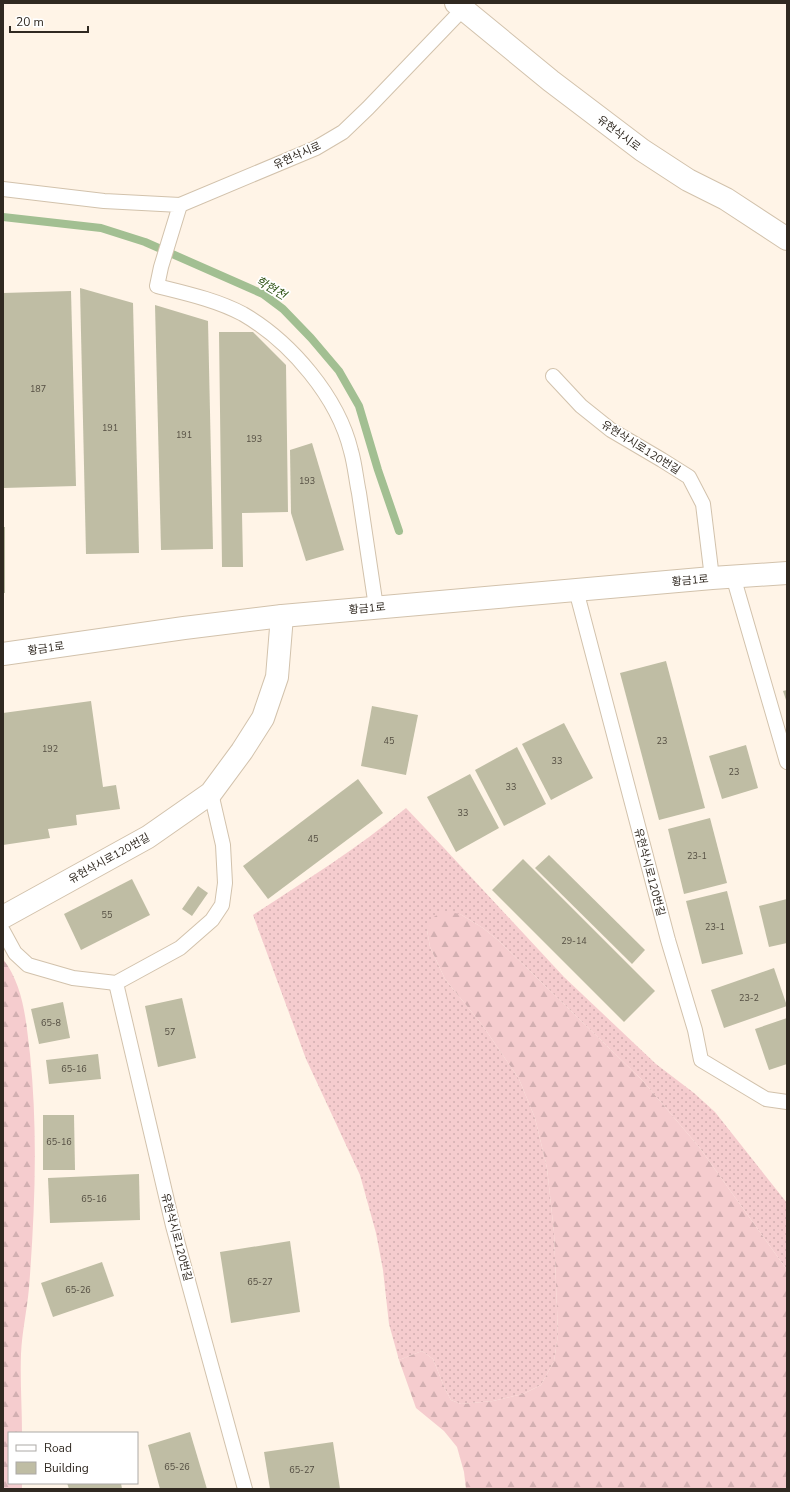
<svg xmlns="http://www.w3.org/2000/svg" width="790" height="1492" viewBox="0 0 790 1492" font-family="'Nunito Sans','Noto Sans KR',sans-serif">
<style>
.grass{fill:url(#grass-dots)}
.forest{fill:url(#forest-firs)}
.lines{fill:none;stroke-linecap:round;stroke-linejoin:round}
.stream{stroke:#a2bf92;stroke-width:8}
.building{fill:#bfbda4}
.lane-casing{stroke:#d2c2ac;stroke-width:16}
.street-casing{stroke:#d2c2ac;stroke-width:24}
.secondary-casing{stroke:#d2c2ac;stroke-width:24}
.lane{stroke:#fff;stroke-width:14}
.street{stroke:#fff;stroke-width:22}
.secondary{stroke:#fff;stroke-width:22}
.labels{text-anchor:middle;stroke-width:3.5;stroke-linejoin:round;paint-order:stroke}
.number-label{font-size:9px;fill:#544e42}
.street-label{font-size:11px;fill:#302921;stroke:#fff}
.water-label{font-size:12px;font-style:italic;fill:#2e5214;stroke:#fff}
</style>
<defs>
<pattern id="grass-dots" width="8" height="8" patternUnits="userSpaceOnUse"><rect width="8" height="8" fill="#f5ccce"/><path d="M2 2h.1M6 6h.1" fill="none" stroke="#d2afb1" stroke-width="1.8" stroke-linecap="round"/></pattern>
<pattern id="forest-firs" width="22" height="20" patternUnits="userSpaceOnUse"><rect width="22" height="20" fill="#f5ccce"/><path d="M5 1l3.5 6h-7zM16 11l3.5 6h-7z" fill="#d2afb1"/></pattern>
</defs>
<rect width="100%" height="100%" fill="#fff4e7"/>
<path class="grass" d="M406,808l38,40 120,129 92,87 38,29 21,19 72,91v67l-88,-123 -56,-66 -144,-140 -16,-13 -23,-14 -33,16 3,17 15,32 38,47 36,53 16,39 12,50 7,64 4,103 -4,26 -13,24 -18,9 -30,7 -32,3 -10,-4 -6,-11 -12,-30 -11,-8 -23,9 -10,-36 -6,-54 -7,-37 -16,-58 -54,-116 -53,-144c52,-34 105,-67 153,-107z"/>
<g class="forest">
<path d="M444,911l16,3 23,14 16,13 144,140 56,66 88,123v219h-321l-2,-17 -7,-25 -13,-16 -28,-23 -17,-48 23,-9 11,8 12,30 6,11 10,4 32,-3 30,-7 18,-9 13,-24 4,-26 -4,-103 -7,-64 -12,-50 -16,-39 -36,-53 -38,-47 -15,-32 -3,-17 5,-12z"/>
<path d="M3,959c21,27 23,63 27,95 8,78 5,156 -1,234 -2,22 -7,44 -8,66 -1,26 1,53 1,79h-13v50h13v6h-19z"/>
</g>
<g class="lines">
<path class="stream" d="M3,217l98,11 44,14 118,52 20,15 28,29 28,33 20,35 19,64 21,61"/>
</g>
<g class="building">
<path d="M80,288l53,15 6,250 -53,1z"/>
<path d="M71,291l5,195 -73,2v-195z"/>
<path d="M155,305l53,16 5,228 -52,1z"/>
<path d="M219,332h34l33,33 2,147 -46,1 1,54h-21z"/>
<path d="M312,443l32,107 -38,11 -15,-48 -1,-63z"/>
<rect x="3" y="527" width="2" height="66"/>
<path d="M666,661l39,147 -46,12 -39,-147z"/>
<path d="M787,690v13l-4,-12z"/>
<path d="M91,701l12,86 13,-2 4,24 -44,6 1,10 -29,4 2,9 -47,7v-132z"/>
<path d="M372,706l46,9 -12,60 -45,-9z"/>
<path d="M564,723l29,55 -42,22 -29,-56z"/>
<path d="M746,745l12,43 -36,11 -13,-43z"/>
<path d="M517,747l29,57 -42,22 -29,-56z"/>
<path d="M470,774l29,54 -43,24 -29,-55z"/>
<path d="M358,779l25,34 -115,86 -25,-33z"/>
<path d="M710,818l17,65 -43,11 -16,-65z"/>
<path d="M549,855l96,95 -13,14 -97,-96z"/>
<path d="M523,859l132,132 -31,31 -132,-132z"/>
<path d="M132,879l18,36 -69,35 -17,-36z"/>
<path d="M198,886l10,7 -16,23 -10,-7z"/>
<path d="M727,891l16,63 -41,10 -16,-63z"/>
<path d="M787,899v44l-18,4 -10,-41z"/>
<path d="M774,968l13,38 -63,22 -13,-38z"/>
<path d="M182,998l14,60 -38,9 -13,-61z"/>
<path d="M63,1002l7,36 -31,6 -8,-35z"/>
<path d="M787,1018v46l-18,6 -14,-41z"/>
<path d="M98,1054l3,25 -52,5 -3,-24z"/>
<path d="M43,1115h31l1,55h-32z"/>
<path d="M139,1174l1,46 -90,3 -2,-45z"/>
<path d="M290,1241l10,71 -69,11 -11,-71z"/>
<path d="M102,1262l12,34 -61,21 -12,-34z"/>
<path d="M190,1432l17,57h-47l-12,-44z"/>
<path d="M333,1442l7,47h-70l-6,-37z"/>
<path d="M67,1483h54l1,6h-53z"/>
</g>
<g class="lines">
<g class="lane-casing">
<g id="lane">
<path d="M3,189l101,12 76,4 -19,62 -4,19c28,7 60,14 86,28 48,28 95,83 108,137 4,14 5,28 8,42 6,38 11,76 17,114"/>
<path d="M180,205l136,-57 27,-16 25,-24 95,-99"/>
<path d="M553,376l28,30 30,24 51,30 27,17 14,27 9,74"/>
<path d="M733,576l54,186"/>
<path d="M576,590l92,350 27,90 6,30 65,39 21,3"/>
<path d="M3,931l12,22 13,12 45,13 43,5 64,-35 32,-28 10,-15 3,-22 -2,-38 -12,-52"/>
<path d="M116,983l57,243 72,263"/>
</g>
</g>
<g class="street-casing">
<g id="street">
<path d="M456,3l95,78 91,69 46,30 38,19 61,40"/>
<path d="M3,917l145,-80 63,-44 31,-42 21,-33 14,-41 5,-61"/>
</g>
</g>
<g class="secondary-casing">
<path id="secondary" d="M3,654l181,-26 98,-12 430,-38 75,-5"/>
</g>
<use href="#lane" class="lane"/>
<use href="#street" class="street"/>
<use href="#secondary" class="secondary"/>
</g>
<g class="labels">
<g class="number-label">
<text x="38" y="392">187</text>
<text x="110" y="431">191</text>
<text x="184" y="438">191</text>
<text x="254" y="442">193</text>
<text x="307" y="484">193</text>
<text x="389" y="744">45</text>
<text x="662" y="744">23</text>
<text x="50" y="752">192</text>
<text x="557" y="764">33</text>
<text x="734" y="775">23</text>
<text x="511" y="790">33</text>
<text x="463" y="816">33</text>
<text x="313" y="842">45</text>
<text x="697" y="859">23-1</text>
<text x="107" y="918">55</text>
<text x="715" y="930">23-1</text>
<text x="574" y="944">29-14</text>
<text x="749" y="1001">23-2</text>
<text x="51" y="1026">65-8</text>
<text x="170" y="1035">57</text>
<text x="74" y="1072">65-16</text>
<text x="59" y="1145">65-16</text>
<text x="94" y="1202">65-16</text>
<text x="260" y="1285">65-27</text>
<text x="78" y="1293">65-26</text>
<text x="177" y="1470">65-26</text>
<text x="302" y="1473">65-27</text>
</g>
<g class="street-label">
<text transform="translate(619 133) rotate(37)" y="4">유현삭시로</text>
<text transform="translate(297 155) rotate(-24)" y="4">유현삭시로</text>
<text transform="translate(641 447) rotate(32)" y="4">유현삭시로120번길</text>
<text transform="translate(690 580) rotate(-5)" y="4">황금1로</text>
<text transform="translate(367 608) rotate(-5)" y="4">황금1로</text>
<text transform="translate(46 648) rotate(-8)" y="4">황금1로</text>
<text transform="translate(109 858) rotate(-29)" y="4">유현삭시로120번길</text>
<text transform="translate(650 872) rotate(75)" y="4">유현삭시로120번길</text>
<text transform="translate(177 1237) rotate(75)" y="4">유현삭시로120번길</text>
</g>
<g class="water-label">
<text transform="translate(271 288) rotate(31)" y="4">학현천</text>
</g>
</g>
<rect width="790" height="1492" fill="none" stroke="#302921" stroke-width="8"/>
<rect x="8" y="1432" width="130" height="52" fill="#ffffff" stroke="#aca9a6"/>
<rect x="16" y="1445" width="20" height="6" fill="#ffffff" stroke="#aca9a6"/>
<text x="44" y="1452" font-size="12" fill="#302921">Road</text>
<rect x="16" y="1462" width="20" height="12" fill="#bfbda4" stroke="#aca9a6"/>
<text x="44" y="1472" font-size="12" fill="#302921">Building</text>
<path d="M10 26v6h78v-6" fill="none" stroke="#302921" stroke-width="2"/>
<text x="16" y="26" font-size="12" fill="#302921" stroke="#ffffff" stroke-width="3" paint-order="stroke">20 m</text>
</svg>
